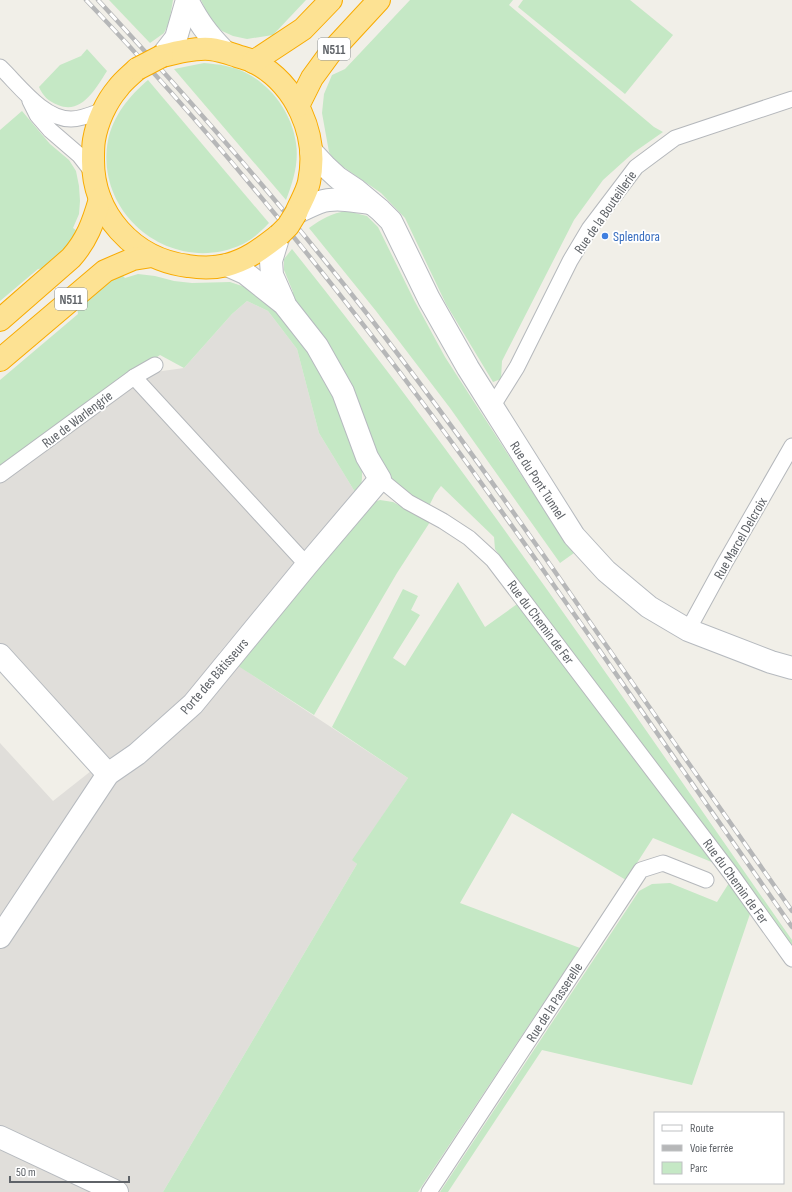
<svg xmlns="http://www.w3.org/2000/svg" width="792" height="1192" viewBox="0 0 792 1192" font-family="'Sofia Sans Condensed',sans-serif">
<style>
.industrial{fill:#e0deda}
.green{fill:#c5e8c5}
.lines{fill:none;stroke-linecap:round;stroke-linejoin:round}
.street-casing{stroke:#b5b8bc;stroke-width:17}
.secondary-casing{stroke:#b6babf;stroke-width:24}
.highway-casing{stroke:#f9ab00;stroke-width:24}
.street{stroke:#fff;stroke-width:15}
.secondary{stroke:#fff;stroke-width:22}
.highway{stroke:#fde293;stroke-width:22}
.rail-casing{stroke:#b6b7b8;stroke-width:4.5}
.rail{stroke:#fff;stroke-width:3;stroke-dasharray:9;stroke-linecap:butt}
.highway-bridge-casing{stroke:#f9ab00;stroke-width:24;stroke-linecap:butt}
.highway-bridge{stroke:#fde293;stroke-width:22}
.shop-dot{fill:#3f7fe0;stroke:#fff;stroke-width:1.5}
.labels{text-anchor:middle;stroke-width:3.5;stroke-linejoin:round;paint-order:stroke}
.shield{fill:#fff;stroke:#8f9295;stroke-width:1}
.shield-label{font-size:13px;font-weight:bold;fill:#5f6368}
.street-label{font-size:14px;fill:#5f6368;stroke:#fff}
.shop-label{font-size:14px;fill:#366cbe;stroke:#fff;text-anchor:start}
</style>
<rect width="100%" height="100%" fill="#f1efe8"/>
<path class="industrial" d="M247,301l21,10 29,38 22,84 36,59 -136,161 189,125 -55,82 4,4 -194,328h-163v-449l53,58 38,-30 -91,-126v-163l148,-109 36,-5 48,-54z"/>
<g class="green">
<path d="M109,0h64l-4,23 -5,10 -14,10z"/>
<path d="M201,0h105l-33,35 -26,4 -14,-3 -11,-5 -11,-10z"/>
<path d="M410,0h103l-4,5 145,122 9,5 -30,21 -30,27 -29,40 -72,141 -1,18 -8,3 -47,-78 -41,-86 -24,-25 -45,-31 -7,-10 -7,-39 2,-19 8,-19 13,-6z"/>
<path d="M523,0h107l43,35 -48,59 -107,-87z"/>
<path d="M87,49l20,22c-11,17 -25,44 -49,34 -10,-4 -15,-9 -19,-18l21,-22 21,-9z"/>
<path d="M204,63c7,1 15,1 22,3 36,7 65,41 70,77 3,20 -3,39 -10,57l-112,-131z"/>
<path d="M148,80l121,143c-8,8 -16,16 -26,21 -70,33 -149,-28 -135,-104 5,-24 21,-44 40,-60z"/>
<path d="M22,111l28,33 19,16 7,11 3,15 1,15 -1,13 -6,14 4,3 -12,19 -19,18 -8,1 -38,32v-171z"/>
<path d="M347,211l20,5 11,11 36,73 31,57 84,130 45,66 -14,10 -110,-155 -74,-97 -67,-83c13,-9 22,-15 38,-17z"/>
<path d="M292,249c178,222 337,458 500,691v15l-264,-358 -33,-48 -1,-12 -53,-51 -6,8 -7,14 -25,-18 -17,-18 -96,-174 3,-6 -9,-22v-11z"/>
<path d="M121,274l4,4 13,-4 17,2 19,5 18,2 38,-1 15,5 11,6 4,-2 39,43 29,50 34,86c0,9 1,17 -7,22l-36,-59 -22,-84 -29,-38 -21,-10 -15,13 -48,54 -24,-13 -160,111v-86l78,-66 -1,-7 33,-27z"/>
<path d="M380,500l13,2 37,20 -33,51 -83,142 -76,-49 130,-162z"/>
<path d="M458,582l27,45 35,-25 232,306 -60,177 -150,-35 -94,142h-8l199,-301 13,-7 18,-1 47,19 12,-19 -15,-20 -61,-25 -27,42 -114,-67 -52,90 120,45 -162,244h-255l194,-328 -5,-4 56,-82 -76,-51 71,-138 15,7 -7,14 9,5 -27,43 12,8z"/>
</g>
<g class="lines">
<g class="street-casing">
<g id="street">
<path d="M0,67c19,18 43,52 71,52 11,0 22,-5 32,-9"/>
<path d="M30,101l7,14 13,15 29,25 14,18"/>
<path d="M134,377l173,188"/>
<path d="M492,407l25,-40 53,-106 19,-32 47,-62 39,-29 117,-39"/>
<path d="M0,475l134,-98 21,-12"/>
<path d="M380,479l28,23 35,19 26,17 24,22 239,315 60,84"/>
<path d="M688,630l35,-64 69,-120"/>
<path d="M429,1192l212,-322 22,-7 43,17"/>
</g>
</g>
<g class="secondary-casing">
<g id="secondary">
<path d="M187,0c11,21 20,34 37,51"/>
<path d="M162,56l14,-18 11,-38"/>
<path d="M311,151l14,15 13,12 18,12 24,20 11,11 38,78 39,69 106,168 32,35 43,36 39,23 83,32 21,6"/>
<path d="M296,213c8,-4 16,-8 24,-11 15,-5 35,-1 50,1"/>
<path d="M279,235l-8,26 1,14 12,27"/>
<path d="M0,655l108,119"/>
<path d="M0,937l108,-163 29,-20 56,-50 114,-139 73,-86 -13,-22 -24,-65 -26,-46 -33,-42 -39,-31 -18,-8"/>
<path d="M0,1137l117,55"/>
</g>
</g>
<g class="highway-casing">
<g id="highway">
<path d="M162,56c16,-4 32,-8 48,-7 10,1 18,4 27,7 6,2 12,3 17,6 42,22 65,73 55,120 -2,10 -9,21 -13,31"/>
<path d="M253,62l50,-33 28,-29"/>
<path d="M137,69c-6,6 -14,12 -19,19 -12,14 -21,34 -24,52 -1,6 -1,12 -1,18 -1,56 40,101 95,108 13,2 27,2 39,-1 22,-6 35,-17 52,-30"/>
<path d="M298,106l14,-28 19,-26 48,-52"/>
<path d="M0,320l71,-62c16,-18 22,-35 29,-59"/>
<path d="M0,360l105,-89 28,-12 19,-3"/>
</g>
</g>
<use href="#street" class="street"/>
<use href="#secondary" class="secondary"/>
<use href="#highway" class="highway"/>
<g class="rail-casing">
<g id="rail">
<path d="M86,0c124,130 238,270 345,414 55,74 107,149 160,224 67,97 134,193 201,289"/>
<path d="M98,0c94,102 185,206 270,315 79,102 153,207 226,313 66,94 132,189 198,283"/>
</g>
</g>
<use href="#rail" class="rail"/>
<g class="highway-bridge-casing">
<g id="highway-bridge">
<path d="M137,69l25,-13"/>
<path d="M279,235l9,-9 8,-13"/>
</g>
</g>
<use href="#highway-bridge" class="highway-bridge"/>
</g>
<circle class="shop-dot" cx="605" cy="236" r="4"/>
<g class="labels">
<g class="shield">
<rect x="318" y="38" width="32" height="22" rx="3"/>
<rect x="55" y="288" width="32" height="22" rx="3"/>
</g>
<g class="shield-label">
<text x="334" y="54">N511</text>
<text x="71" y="304">N511</text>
</g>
<g class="street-label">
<text transform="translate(605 212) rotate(-55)" y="5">Rue de la Bouteillerie</text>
<text transform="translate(77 419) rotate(-37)" y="5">Rue de Warlengrie</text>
<text transform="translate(538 480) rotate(57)" y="5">Rue du Pont Tunnel</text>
<text transform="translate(740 538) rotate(-60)" y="5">Rue Marcel Delcroix</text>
<text transform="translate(541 622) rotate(53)" y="5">Rue du Chemin de Fer</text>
<text transform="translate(214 676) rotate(-49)" y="5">Porte des Bâtisseurs</text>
<text transform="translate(736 881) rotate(54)" y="5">Rue du Chemin de Fer</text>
<text transform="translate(554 1002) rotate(-57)" y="5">Rue de la Passerelle</text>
</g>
<g class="shop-label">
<text x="613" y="241">Splendora</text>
</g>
</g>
<rect x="654" y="1112" width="130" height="72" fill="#ffffff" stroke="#bfc1c3"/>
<rect x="662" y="1125" width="20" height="6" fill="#ffffff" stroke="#bfc1c3"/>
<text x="690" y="1132" font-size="12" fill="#5f6368">Route</text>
<rect x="662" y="1145" width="20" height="6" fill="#b6b7b8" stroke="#bfc1c3"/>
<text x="690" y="1152" font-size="12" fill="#5f6368">Voie ferrée</text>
<rect x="662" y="1162" width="20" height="12" fill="#c5e8c5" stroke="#bfc1c3"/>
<text x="690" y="1172" font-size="12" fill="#5f6368">Parc</text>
<path d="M10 1176v6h119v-6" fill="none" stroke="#5f6368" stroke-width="2"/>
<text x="16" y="1176" font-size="12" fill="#5f6368" stroke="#ffffff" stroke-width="3" paint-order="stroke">50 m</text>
</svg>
